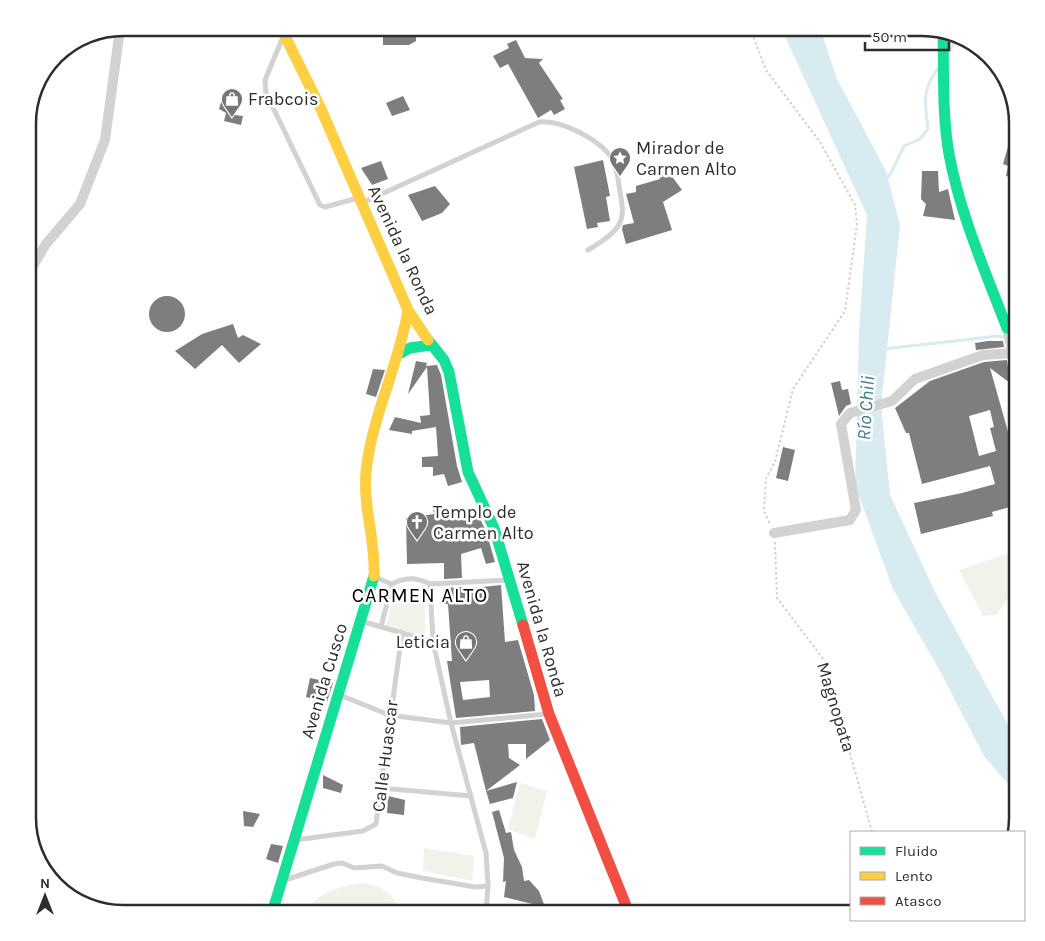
<svg xmlns="http://www.w3.org/2000/svg" width="1045" height="941" viewBox="0 0 1045 941" font-family="Karla,sans-serif">
<style>
.green{fill:#f1f3eb}
.water{fill:#d8ebf0}
.lines{fill:none;stroke-linecap:round;stroke-linejoin:round}
.stream{stroke:#d8ebf0;stroke-width:3}
.building{fill:#7e7e7e;fill-rule:evenodd}
.path{stroke:#d2d2d2;stroke-width:2;stroke-dasharray:2.5 2.5;stroke-linecap:butt}
.lane{stroke:#d2d2d2;stroke-width:5}
.street{stroke:#d2d2d2;stroke-width:10}
.fast{stroke:#16e098;stroke-width:11}
.slow{stroke:#ffcf43;stroke-width:11}
.jam{stroke:#f24e42;stroke-width:11}
.labels{text-anchor:middle;stroke-width:5;stroke-linejoin:round;paint-order:stroke}
.poi-label{font-size:18px;fill:#2d2d2d;stroke:#fff;text-anchor:start}
.street-label{font-size:18px;fill:#2d2d2d;stroke:#fff}
.water-label{font-size:19px;font-style:italic;fill:#3f7d8b;stroke:#fff}
.quarter-label{font-size:20px;letter-spacing:1px;fill:#000;stroke:#fff}
.rim{fill:none;stroke:#2d2d2d;stroke-width:2.5}
</style>
<rect width="100%" height="100%" fill="#fff"/>
<g class="green">
<path d="M1016,551l1,35 -21,29 -13,1 -24,-46z"/>
<path d="M425,586v48l-3,2 -36,-10 10,-38z"/>
<path d="M520,783l27,8 -12,48 -27,-10z"/>
<path d="M424,848l50,8 -2,25 -49,-10z"/>
<path d="M362,883c21,2 32,12 39,30h-95c10,-21 35,-27 56,-30z"/>
</g>
<path class="water" d="M781,28h39l17,51 49,92 14,54 -19,181 9,89 45,97 73,133 9,10v59l-33,-38 -44,-85 -47,-82 -38,-104 4,-153 8,-117z"/>
<g class="lines">
<g class="stream">
<path d="M949,52l9,-17"/>
<path d="M886,179l5,-6 13,-27 16,-7 8,-10c-3,-28 -7,-38 11,-62"/>
<path d="M884,349l114,-13 19,4"/>
</g>
</g>
<g class="building">
<path d="M383,28h33v13l-7,4h-26z"/>
<path d="M516,40l9,18 18,1 -4,4 24,36 -3,1 5,9 -11,6 -3,-5 -13,8 -30,-54 -8,4 -7,-12 16,-8 -2,-4z"/>
<path d="M403,96l7,14 -18,6 -6,-13z"/>
<path d="M221,102l13,4 1,9 8,1 -2,9 -17,-4 2,-8 -7,-4z"/>
<path d="M1015,122l3,1 -1,56 -11,-3 2,-10 -5,-2z"/>
<path d="M603,160l7,36 -4,1 4,24 -13,2 1,4 -11,2 -13,-62z"/>
<path d="M381,161l7,18 -16,6 -11,-17z"/>
<path d="M668,171l14,19 -19,12 9,28 -46,14 -4,-15 1,-4 11,-2 -8,-29 10,-2v-6l24,-7 -1,-4z"/>
<path d="M922,171h16l1,21 9,-3 7,31 -32,-4 3,-12 -5,-5z"/>
<path d="M435,186l15,18 -8,9 -20,8 -14,-26z"/>
<circle cx="167" cy="314" r="18"/>
<path d="M233,324l5,14 5,-3 18,9 -22,19 -17,-18 -27,24 -20,-18 27,-17z"/>
<path d="M988,341h15l1,6 -28,3 -1,-7z"/>
<path d="M1007,360l3,23 -20,-15 26,92 -3,1 4,19v25l-25,7 1,4 -72,18 -7,-31 48,-10 33,-9 -5,-18 -68,18 -13,-51h-3l-11,-25 35,-27 54,-19zM990,410l4,17 -4,1 6,23 -17,5 -10,-40z"/>
<path d="M416,361l11,2 -1,3 11,-1 4,10 16,91 5,16 -14,4 -4,-12 -11,2v-9h-11v-10l16,-1 -2,-29 -24,4v3l-23,-4 6,-13 26,6 -1,-7 10,-1 -3,-48 -19,27z"/>
<path d="M373,369l12,1 -9,27 -10,-3z"/>
<path d="M840,381l2,9 6,-1 3,15 -5,2 -7,10 -8,-33z"/>
<path d="M783,447l12,3 -7,31 -12,-3z"/>
<path d="M433,508h14l1,6 28,-3 10,20 9,31 -9,2 -5,-16 -20,6 1,24 -18,1v-16l-37,1 -1,-46 28,-4z"/>
<path d="M501,585l4,57 13,-2 16,55 1,16 -79,7 -9,-57h5l-4,-57h-4l-1,-13 2,-3 17,-1 1,2zM489,680l1,17 -27,3 -3,-18z"/>
<path d="M310,678l23,5 -6,19 -21,-5z"/>
<path d="M542,719l8,21 -24,19v-15h-18l1,14 11,7 -34,26 -12,-48 -13,2 -1,-18z"/>
<path d="M323,775l20,10 -2,8 -18,-5z"/>
<path d="M517,782l-4,16 -23,6 -4,-13z"/>
<path d="M388,796l17,4 -1,15 -17,-2z"/>
<path d="M499,810l7,23 5,-1 3,18 8,17 2,14 5,-1 10,11 6,16 -41,-10 2,-16 -3,1 1,-24 -12,-46z"/>
<path d="M243,811l17,3 -7,13 -9,-1z"/>
<path d="M271,844l12,2 -5,17 -12,-4z"/>
</g>
<g class="lines">
<g class="path">
<path d="M750,28l16,42 54,72 35,63 2,19 -12,87 -52,78 -18,73 -9,16 -2,33 6,13"/>
<path d="M775,542l2,56 47,62 48,172"/>
</g>
<g class="lane">
<path d="M283,37l-18,43 1,13 54,112 5,2 33,-9"/>
<path d="M362,203l177,-81c21,-3 62,18 73,37 6,11 6,21 8,33 2,11 5,24 -2,34 -6,10 -20,18 -30,24"/>
<path d="M374,577l18,7"/>
<path d="M430,584l79,-4"/>
<path d="M361,621l72,21"/>
<path d="M381,627l11,-43c13,-7 24,-7 38,0l3,58 18,81 35,130 2,33 -2,27"/>
<path d="M340,695l49,20 62,8 96,-9"/>
<path d="M380,788l91,8"/>
<path d="M295,840l68,-9 13,-7 26,-191"/>
<path d="M285,880l49,-16 8,-1 12,5 28,-2 15,7 25,5 53,9 13,-1"/>
</g>
<g class="street">
<path d="M28,274l18,-30 34,-40 25,-64 15,-111"/>
<path d="M1007,328l10,44"/>
<path d="M774,533l76,-13 6,-10 -15,-86 9,-11 42,-12 23,-22 68,-24 30,-2"/>
</g>
<g class="fast">
<path d="M943,32c1,41 -1,82 6,122 11,60 36,117 58,174"/>
<path d="M428,340l16,20 5,12 19,100 26,56 29,97"/>
<path d="M399,354l11,-6 21,-3"/>
<path d="M272,913l102,-337"/>
</g>
<g class="slow">
<path d="M281,28l40,81 87,201 20,30"/>
<path d="M374,576c2,-34 -11,-68 -8,-103 5,-56 33,-107 42,-163"/>
</g>
<path class="jam" d="M523,625l26,89 80,199"/>
</g>
<defs>
<g id="shop-pin" transform="scale(1.125)"><path d="M0 17L-7.5 6A9.5 9.5 0 1 1 7.5 6Z" fill="#767676" stroke="#fff"/><path d="M-5-2.5h2.3a2.7 3.5 0 0 1 5.4 0H5L5.5 6h-11ZM-1.5-2.5h3a1.5 2.3 0 0 0-3 0Z" fill="#fff"/></g>
<g id="sight-pin" transform="scale(1.125)"><path d="M0 17L-7.5 6A9.5 9.5 0 1 1 7.5 6Z" fill="#767676" stroke="#fff"/><path d="M0-6L1.8-2.2L6-1.7L2.9 1.2L3.7 5.4L0 3.3L-3.7 5.4L-2.9 1.2L-6-1.7L-1.8-2.2Z" fill="#fff"/></g>
<g id="church-pin" transform="scale(1.125)"><path d="M0 17L-7.5 6A9.5 9.5 0 1 1 7.5 6Z" fill="#767676" stroke="#fff"/><path d="M-1.2-6h2.4v3.5h3.3v2.4h-3.3V6h-2.4V-.1h-3.3v-2.4h3.3Z" fill="#fff"/></g>
</defs>
<g fill-rule="evenodd">
<use href="#shop-pin" x="232" y="99"/>
<use href="#sight-pin" x="620" y="158"/>
<use href="#church-pin" x="417" y="522"/>
<use href="#shop-pin" x="466" y="642"/>
</g>
<g class="labels">
<g class="poi-label">
<text x="248" y="105">Frabcois</text>
<text x="636" y="154">Mirador de<tspan x="636" dy="21">Carmen Alto</tspan></text>
<text x="433" y="518">Templo de<tspan x="433" dy="21">Carmen Alto</tspan></text>
<text x="450" y="648" text-anchor="end">Leticia</text>
</g>
<g class="street-label">
<text transform="translate(403 250) rotate(65)" y="6">Avenida la Ronda</text>
<text transform="translate(542 629) rotate(74)" y="6">Avenida la Ronda</text>
<text transform="translate(324 681) rotate(-73)" y="6">Avenida Cusco</text>
<text transform="translate(836 707) rotate(73)" y="6">Magnopata</text>
<text transform="translate(385 756) rotate(-83)" y="6">Calle Huascar</text>
</g>
<g class="water-label">
<text transform="translate(865 408) rotate(-86)" y="7">Río Chili</text>
</g>
<g class="quarter-label">
<text x="420" y="602">CARMEN ALTO</text>
</g>
</g>
<path d="M0 0H1045V941H0ZM123 36H922A87 87 0 0 1 1009 123V818A87 87 0 0 1 922 905H123A87 87 0 0 1 36 818V123A87 87 0 0 1 123 36Z" fill="#fff" fill-rule="evenodd"/>
<path class="rim" d="M123 36H922A87 87 0 0 1 1009 123V818A87 87 0 0 1 922 905H123A87 87 0 0 1 36 818V123A87 87 0 0 1 123 36Z"/>
<rect x="850" y="831" width="175" height="90" fill="#ffffff" stroke="#ababab"/>
<rect x="860" y="847" width="25" height="8" fill="#16e098" stroke="#ababab"/>
<text x="895" y="856" font-size="15" fill="#2d2d2d">Fluido</text>
<rect x="860" y="872" width="25" height="8" fill="#ffcf43" stroke="#ababab"/>
<text x="895" y="881" font-size="15" fill="#2d2d2d">Lento</text>
<rect x="860" y="897" width="25" height="8" fill="#f24e42" stroke="#ababab"/>
<text x="895" y="906" font-size="15" fill="#2d2d2d">Atasco</text>
<g transform="translate(45 896)" stroke="#ffffff" stroke-width="4" paint-order="stroke">
<path d="M0-4L9 19L0 12L-9 19Z" fill="#2d2d2d"/>
<text y="-8" font-size="14" font-weight="bold" text-anchor="middle" fill="#2d2d2d">N</text>
</g>
<path d="M865 42v8h84v-8" fill="none" stroke="#2d2d2d" stroke-width="2.5"/>
<text x="872" y="42" font-size="15" fill="#2d2d2d" stroke="#ffffff" stroke-width="4" paint-order="stroke">50 m</text>
</svg>
